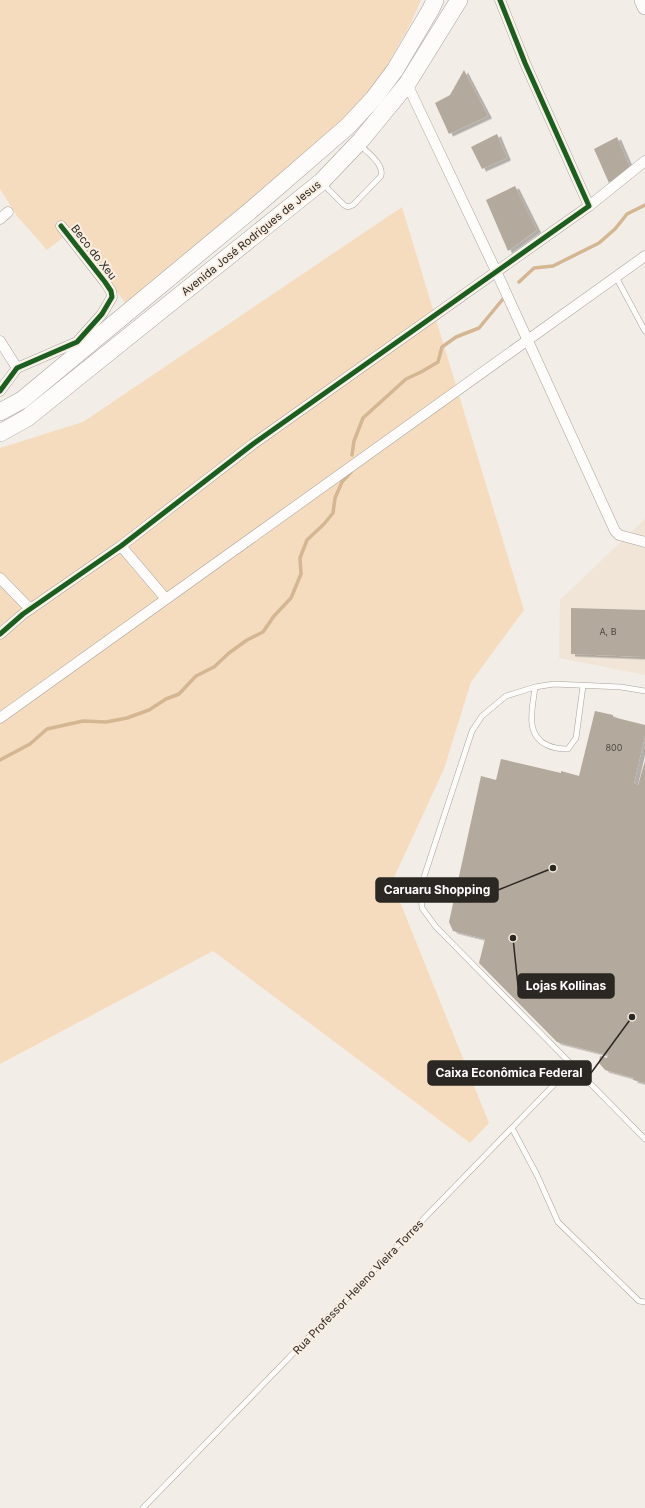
<svg xmlns="http://www.w3.org/2000/svg" width="645" height="1508" viewBox="0 0 645 1508" font-family="Inter,sans-serif">
<style>
.built{fill:#f0e5d7}
.green{fill:#f6dcbe}
.lines{fill:none;stroke-linecap:round;stroke-linejoin:round}
.stream{stroke:#d4b692;stroke-width:3.5}
.building{fill:#b3a99d;filter:url(#shadow)}
.service-casing{stroke:#a7a29d;stroke-width:6}
.minor-casing{stroke:#a7a29d;stroke-width:11}
.secondary-casing{stroke:#a7a29d;stroke-width:16}
.primary-casing{stroke:#a7a29d;stroke-width:18}
.service{stroke:#fdfcfb;stroke-width:5}
.minor{stroke:#fdfcfb;stroke-width:10}
.secondary{stroke:#fdfcfb;stroke-width:15}
.primary{stroke:#fdfcfb;stroke-width:17}
.cycleway-casing{stroke:#f9eee1;stroke-width:8}
.cycleway{stroke:#1b5e20;stroke-width:5}
.labels{text-anchor:middle;stroke-width:4;stroke-linejoin:round;paint-order:stroke}
.number-label{font-size:9px;fill:#4d4842}
.street-label{font-size:11px;fill:#2b2723;stroke:#f9eee1}
.leader{fill:none;stroke:#2b2723;stroke-width:1.5}
.callout-dot{fill:#2b2723;stroke:#f9eee1;stroke-width:1.5}
.callout{fill:#2b2723;stroke:#2b2723;stroke-width:1.5}
.callout-label{font-size:12px;text-anchor:middle;font-weight:bold;fill:#fff}
</style>
<defs>
<filter id="shadow"><feDropShadow dx="4" dy="2.5" stdDeviation="0" flood-color="#0004"/></filter>
</defs>
<rect width="100%" height="100%" fill="#f3ede7"/>
<path class="built" d="M645,519v156l-86,-17 1,-58z"/>
<g class="green">
<path d="M0,0h421l-11,25 -30,53 -39,46 -215,180 -55,-73 -24,19 -30,-34 -17,-27z"/>
<path d="M402,207l122,403 -53,72 -27,87 -52,113 97,241 -19,20 -257,-192 -213,113v-616l83,-26z"/>
</g>
<g class="lines">
<g class="stream">
<path d="M519,282l15,-14 19,-2 46,-23 16,-14 12,-15 18,-9"/>
<path d="M352,455l2,-14 9,-23 43,-39 15,-7 17,-10 4,-15 14,-10 23,-9 24,-29"/>
<path d="M0,760l30,-16 17,-15 36,-8 23,1 21,-4 22,-8 17,-11 13,-5 17,-18 18,-9 15,-14 18,-13 16,-8 11,-16 17,-18 10,-24 -1,-16 7,-18 17,-16 9,-11 2,-15 7,-16 9,-10"/>
</g>
</g>
<g class="building">
<path d="M464,70l24,46 -39,18 -14,-31 15,-8z"/>
<path d="M497,134l10,24 -25,11 -11,-22z"/>
<path d="M617,137l13,30 -21,16 -15,-34z"/>
<path d="M515,186l22,44 -29,21 -22,-51z"/>
<path d="M571,608l74,2v47l-74,-3z"/>
<path d="M595,711l18,4v2l32,8v11l-11,47 4,2 7,-24v322l-12,-3 1,-2 -29,-8 -6,-7 1,-7 7,2 1,-3 -51,-13 -78,-79 6,-24 -32,-8 -4,-9 32,-146 15,4 5,-21 60,14v-2l18,5z"/>
</g>
<g class="lines">
<g class="service-casing">
<g id="service">
<path d="M323,184l21,21 4,2 5,-2 28,-29c3,-12 -13,-23 -21,-31"/>
<path d="M616,277l29,54"/>
<path d="M535,687c-2,19 -11,48 12,58 6,3 13,4 21,4l8,-11 7,-52"/>
<path d="M645,691l-24,-4 -67,-3 -19,3 -29,9 -24,20 -10,15 -48,146 -3,15 1,16 14,19 209,212"/>
<path d="M512,1128l25,47 21,47 81,79 6,1"/>
<path d="M143,1508l430,-443"/>
</g>
</g>
<g class="minor-casing">
<g id="minor">
<path d="M407,84l89,187 119,260 4,4 26,7"/>
<path d="M589,206l56,-45"/>
<path d="M0,219l8,-7"/>
<path d="M0,341l17,27"/>
<path d="M0,391l17,-23 60,-26 25,-28 10,-17 -1,-6 -6,-9 -44,-56"/>
<path d="M121,546l45,53"/>
<path d="M0,578l30,31"/>
<path d="M0,634l23,-20 98,-68 132,-102 336,-238 -64,-143 -25,-63"/>
<path d="M0,718l645,-462"/>
</g>
</g>
<g class="secondary-casing">
<path id="secondary" d="M642,0l3,7"/>
</g>
<g class="primary-casing">
<g id="primary">
<path d="M0,412l22,-12 229,-190 97,-84 26,-28 21,-28 36,-61 4,-9"/>
<path d="M0,433l27,-15 294,-236 40,-42 46,-56 52,-84"/>
</g>
</g>
<use href="#service" class="service"/>
<use href="#minor" class="minor"/>
<use href="#secondary" class="secondary"/>
<use href="#primary" class="primary"/>
<g class="cycleway-casing">
<g id="cycleway">
<path d="M0,391l17,-23 60,-26 25,-28 10,-17 -1,-6 -6,-9 -44,-56"/>
<path d="M0,634l23,-20 98,-68 132,-102 336,-238 -64,-143 -25,-63"/>
</g>
</g>
<use href="#cycleway" class="cycleway"/>
</g>
<g class="labels">
<g class="number-label">
<text x="608" y="635">A, B</text>
<text x="614" y="751">800</text>
</g>
<g class="street-label">
<text transform="translate(251 238) rotate(-39)" y="4">Avenida José Rodrigues de Jesus</text>
<text transform="translate(94 252) rotate(52)" y="4">Beco do Xeu</text>
<text transform="translate(358 1287) rotate(-46)" y="4">Rua Professor Heleno Vieira Torres</text>
</g>
</g>
<path class="leader" d="M553 868L498 890M513 938L518 986M632 1017L591 1073"/>
<g class="callout-dot">
<circle cx="553" cy="868" r="4"/>
<circle cx="513" cy="938" r="4"/>
<circle cx="632" cy="1017" r="4"/>
</g>
<g class="callout">
<rect x="376" y="878" width="122" height="24" rx="4"/>
<rect x="518" y="974" width="96" height="24" rx="4"/>
<rect x="428" y="1061" width="163" height="24" rx="4"/>
</g>
<g class="callout-label">
<text x="437" y="894">Caruaru Shopping</text>
<text x="566" y="990">Lojas Kollinas</text>
<text x="509" y="1077">Caixa Econômica Federal</text>
</g>
</svg>
